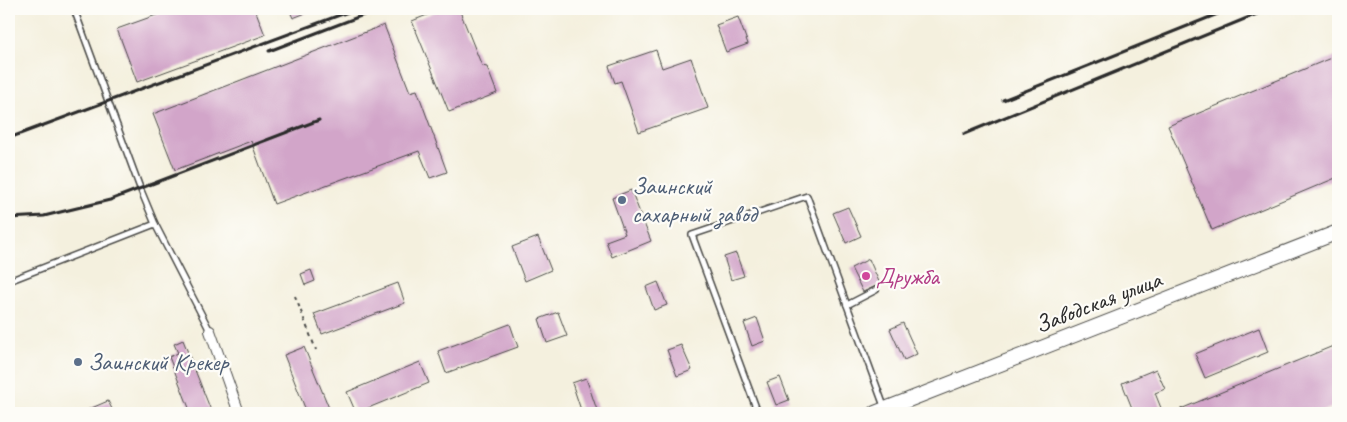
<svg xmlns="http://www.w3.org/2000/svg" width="1347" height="422" viewBox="0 0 1347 422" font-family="Caveat,sans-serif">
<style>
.building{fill:#d2a5c9}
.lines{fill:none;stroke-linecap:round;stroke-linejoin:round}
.service-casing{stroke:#494946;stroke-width:8}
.minor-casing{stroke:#494946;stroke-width:12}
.secondary-casing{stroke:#494946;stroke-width:16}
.path{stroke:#494946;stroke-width:2;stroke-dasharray:4 4;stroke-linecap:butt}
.service{stroke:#fff;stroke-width:5}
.minor{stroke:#fff;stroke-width:10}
.secondary{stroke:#fff;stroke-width:14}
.rail{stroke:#2b2b2b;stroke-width:3}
.service-dot{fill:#5c6f8a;stroke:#fdfcf7;stroke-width:2}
.hotel-dot{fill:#d1479c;stroke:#fdfcf7;stroke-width:2}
.labels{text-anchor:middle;stroke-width:4.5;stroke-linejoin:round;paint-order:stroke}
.service-label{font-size:24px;fill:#4e5e75;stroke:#fdfcf7;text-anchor:start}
.hotel-label{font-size:24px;fill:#b23c85;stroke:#fdfcf7;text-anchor:start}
.street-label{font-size:24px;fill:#2b2b2b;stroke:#fdfcf7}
</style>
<rect width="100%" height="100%" fill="#fdfcf7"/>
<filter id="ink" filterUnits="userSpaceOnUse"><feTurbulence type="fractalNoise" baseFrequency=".02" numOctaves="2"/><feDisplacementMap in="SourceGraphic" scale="10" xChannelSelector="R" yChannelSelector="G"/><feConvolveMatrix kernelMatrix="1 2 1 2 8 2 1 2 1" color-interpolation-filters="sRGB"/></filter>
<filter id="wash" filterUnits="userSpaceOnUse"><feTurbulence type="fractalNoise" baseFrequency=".0096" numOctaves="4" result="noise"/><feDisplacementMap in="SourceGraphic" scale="20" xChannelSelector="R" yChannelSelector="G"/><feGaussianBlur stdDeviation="1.12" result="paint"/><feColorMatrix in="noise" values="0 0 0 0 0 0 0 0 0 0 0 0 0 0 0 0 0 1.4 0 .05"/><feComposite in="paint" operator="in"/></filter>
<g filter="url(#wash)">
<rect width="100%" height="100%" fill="#f4f0de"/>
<g id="blocks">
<g class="building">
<path d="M173,9h82l10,26 -128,47 -20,-53z"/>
<path d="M289,9h27l-23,9z"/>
<path d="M442,9h17l23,57 5,1 10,26 -48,19 -37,-91z"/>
<path d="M738,17l10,27 -22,8 -10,-27z"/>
<path d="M384,25l26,67 7,-2 30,82 -17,6 -11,-27 -145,53 -23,-63 -76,29 -22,-56z"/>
<path d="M656,50l6,18 29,-10 17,50 -69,24 -18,-51 -6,2 -6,-17z"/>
<path d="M1338,55v122l-126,53 -44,-104z"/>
<path d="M631,190l20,51 -39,16 -6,-16 19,-7 -13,-36z"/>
<path d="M848,207l13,29 -15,7 -13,-30z"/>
<path d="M538,237l13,33 -26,11 -13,-34z"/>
<path d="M736,253l8,23 -13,4 -7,-23z"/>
<path d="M869,259l11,25 -17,8 -12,-24z"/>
<path d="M311,270l4,11 -10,4 -4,-11z"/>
<path d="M658,282l9,23 -13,5 -8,-23z"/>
<path d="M398,283l7,20 -83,31 -8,-20z"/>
<path d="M558,312l9,24 -20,7 -8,-24z"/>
<path d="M757,318l8,23 -13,5 -8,-23z"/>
<path d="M903,323l14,31 -13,6 -14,-31z"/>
<path d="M510,324l8,23 -72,26 -8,-22z"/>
<path d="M1259,328l9,24 -63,26 -10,-24z"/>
<path d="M183,340l29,73h-21l-22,-56 9,-4 -4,-9z"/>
<path d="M1338,344v61l-19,8h-148z"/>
<path d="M681,345l11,25 -15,6 -10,-26z"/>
<path d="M304,347l27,66h-24l-23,-58z"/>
<path d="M420,362l9,21 -73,30 -9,-21z"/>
<path d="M1156,369l9,20 -10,4 8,20h-29l-12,-30z"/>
<path d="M780,377l9,23 -13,5 -9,-23z"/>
<path d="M586,378l12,35h-16l-10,-30z"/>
<path d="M108,401l6,12h-34z"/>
</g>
</g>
</g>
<g filter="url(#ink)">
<use href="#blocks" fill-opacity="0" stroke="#494946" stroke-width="1"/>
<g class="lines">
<g class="service-casing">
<g id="service">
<path d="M74,9l66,179 15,36 55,107"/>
<path d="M9,281l146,-57"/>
<path d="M847,305l29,-15"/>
<path d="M758,413l-66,-178 115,-39 78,213"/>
</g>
</g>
<g class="minor-casing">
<path id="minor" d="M210,331l29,82"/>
</g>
<g class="secondary-casing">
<path id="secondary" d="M875,413l463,-181"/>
</g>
<path class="path" d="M295,296l21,54"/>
<use href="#service" class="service"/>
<use href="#minor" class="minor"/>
<use href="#secondary" class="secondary"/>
<g class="rail">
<path d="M269,51l110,-42"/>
<path d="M1003,100l227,-91"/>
<path d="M964,134l305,-125"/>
<path d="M9,138l347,-129"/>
<path d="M9,218l35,-2 66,-16 209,-80"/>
</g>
</g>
</g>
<g class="service-dot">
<circle cx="622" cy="200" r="5"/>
<circle cx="78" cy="362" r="5"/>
</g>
<circle class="hotel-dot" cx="866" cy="276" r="5"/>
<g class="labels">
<g class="service-label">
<text x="632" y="194">Заинский<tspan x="632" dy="28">сахарный завод</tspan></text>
<text x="88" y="370">Заинский Крекер</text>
</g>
<g class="hotel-label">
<text x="876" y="284">Дружба</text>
</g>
<g class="street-label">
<text transform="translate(1098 302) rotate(-21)" y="8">Заводская улица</text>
</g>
</g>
<rect width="1347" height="422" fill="none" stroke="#fdfcf7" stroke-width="30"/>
</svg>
